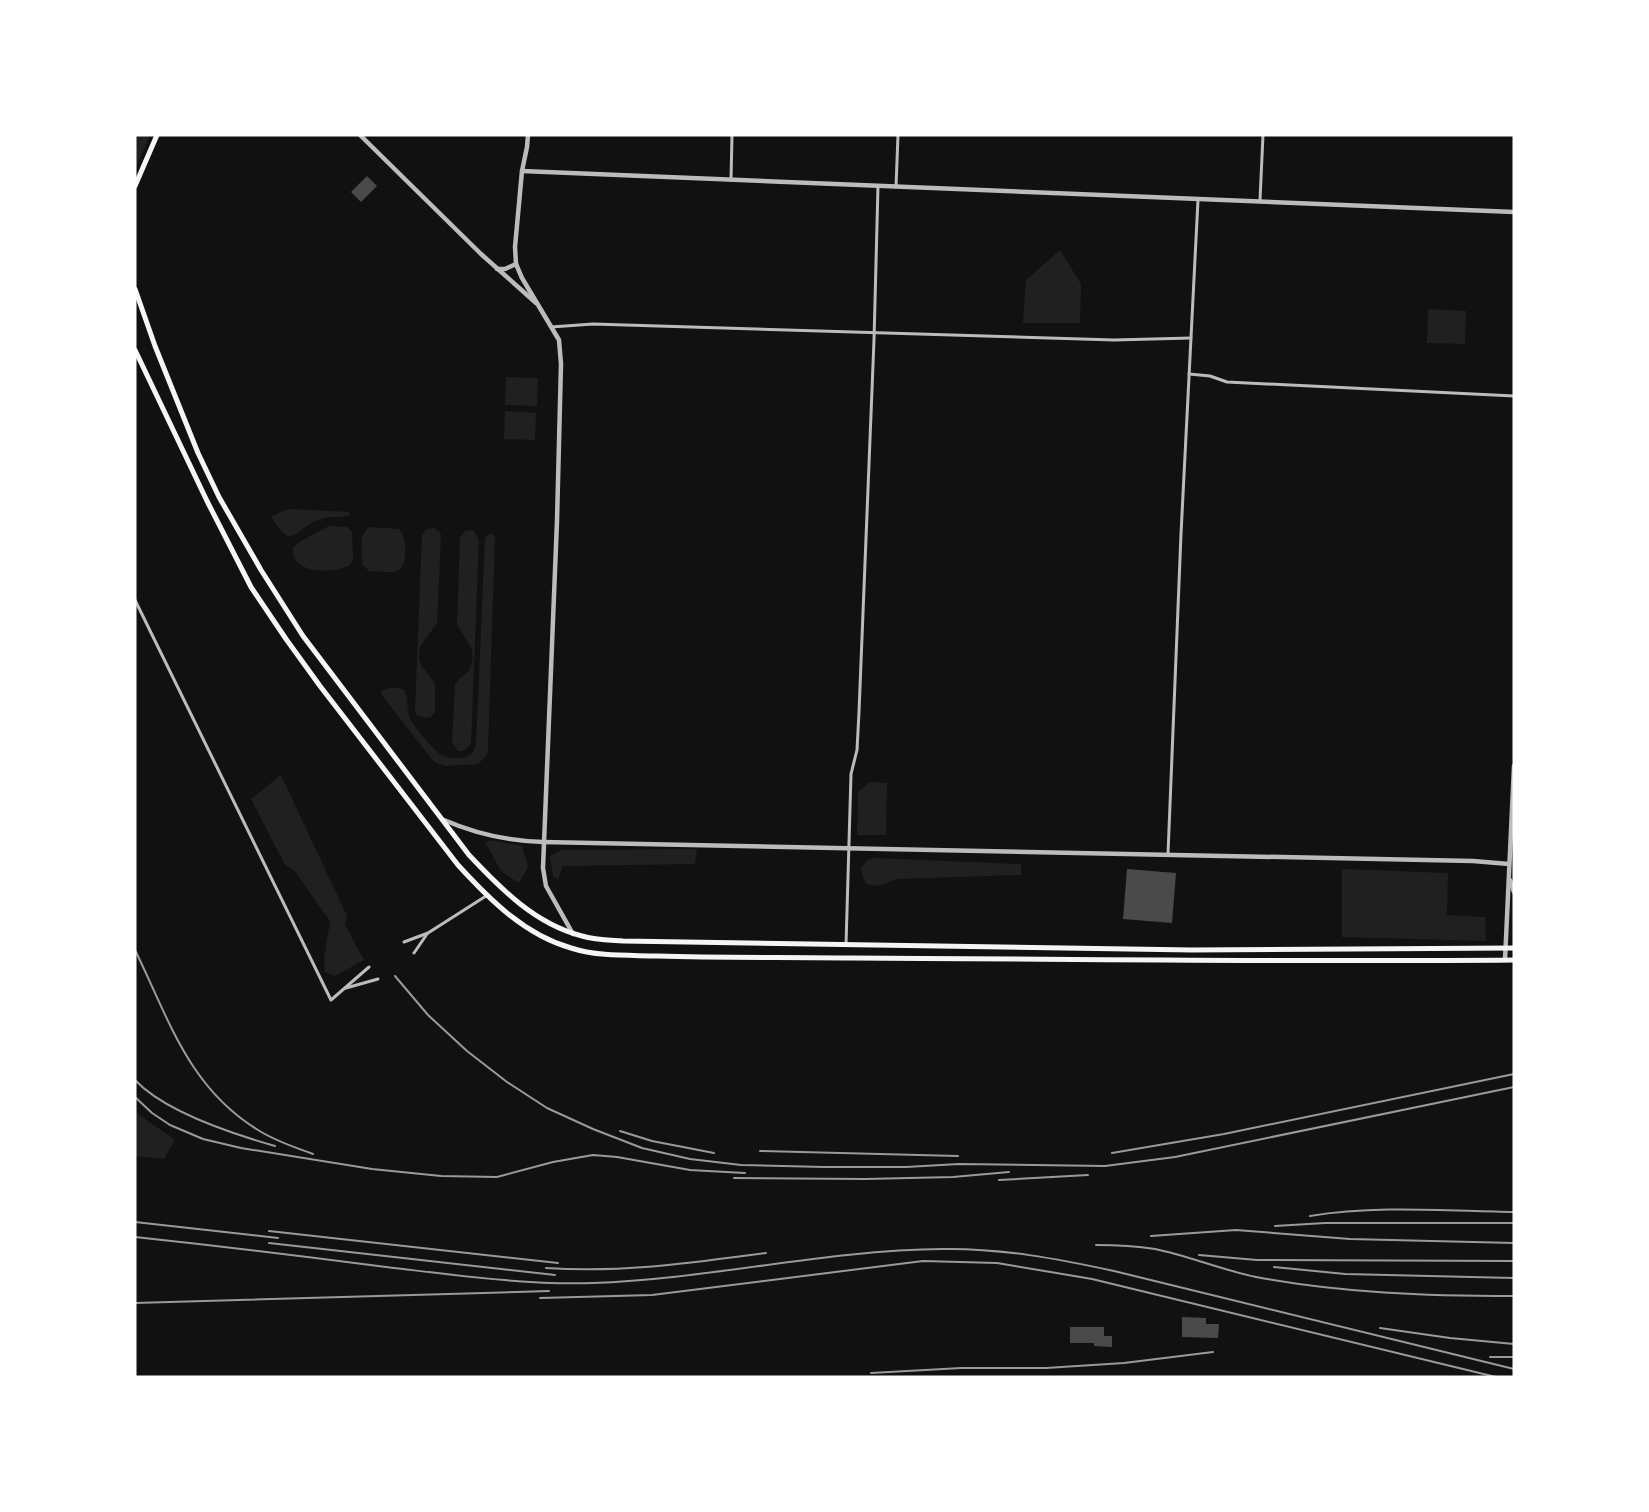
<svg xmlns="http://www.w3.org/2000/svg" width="1649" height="1512" viewBox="0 0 1649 1512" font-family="'Exo 2',sans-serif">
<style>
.green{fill:#202020}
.building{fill:#4a4a4a}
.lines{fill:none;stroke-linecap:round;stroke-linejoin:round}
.minor{stroke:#bcbcbc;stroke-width:3}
.tertiary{stroke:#bcbcbc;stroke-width:4.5}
.primary{stroke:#f5f5f5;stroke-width:5}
.rail{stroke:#9a9a9a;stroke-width:2}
</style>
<rect width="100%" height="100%" fill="#111"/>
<g class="green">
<path d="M135,135h15l-15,35z"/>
<path d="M1060,250l21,34 -1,39h-57l3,-43z"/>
<path d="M1428,309l38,2 -1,33 -38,-1z"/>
<path d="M506,377l32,1 -1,28 -32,-1z"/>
<path d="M505,411l31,2 -1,27 -31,-1z"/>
<path d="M289,509l60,3v3c-9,4 -19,0 -29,4 -27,11 -28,34 -49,-3z"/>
<path d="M329,526l18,1 5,5 1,28 -3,5c-16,9 -59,10 -57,-17l8,-7z"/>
<path d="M370,527l29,2c8,6 9,35 0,41 -7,4 -21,1 -30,1l-7,-7c0,-13 -4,-30 8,-37z"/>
<path d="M434,528l5,3 2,4 -4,88 -16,22 -2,6v8l3,8 13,16v29l-4,5 -5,1 -9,-3 -2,-5 7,-175 5,-6z"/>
<path d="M473,530l6,9 -8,205 -8,7h-5l-6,-8 3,-58 4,-6 10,-8 4,-11 -1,-10 -15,-26 3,-86 5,-7z"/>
<path d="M493,534l2,4 -7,211 -1,6 -9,9 -33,2 -11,-4 -53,-68 1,-3c7,-4 15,-4 22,-1 5,9 2,19 6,28 4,9 25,35 35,39 4,1 10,1 14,1 10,0 15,-5 17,-14l9,-206 3,-3z"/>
<path d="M281,775l66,141 -2,9 19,35 -29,16 -10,-4 -1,-13 6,-38 -36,-51 -9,-5 -34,-66z"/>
<path d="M870,782l17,1 -1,52h-29l1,-43z"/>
<path d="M491,840l31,6 6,21 -9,16 -18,-12 -16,-29z"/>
<path d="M697,849l-2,15 -132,2 -5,14 -5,-3 -3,-21 11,-6z"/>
<path d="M875,858l146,6v11l-124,4 -19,7 -12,-2 -3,-7 -2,-9 6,-8z"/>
<path d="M1342,869l106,4 -1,42 38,2 1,24 -144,-4z"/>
<path d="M135,1112l40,28 -11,19 -29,-3z"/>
</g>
<g class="building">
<path d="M367,176l10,10 -16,16 -10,-10z"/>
<path d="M1127,869l49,4 -4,50 -49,-4z"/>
<path d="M1182,1317l24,1v6h13l-1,14 -36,-1z"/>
<path d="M1070,1327h34v9h8v11l-18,-1v-3h-24z"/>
</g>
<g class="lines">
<g class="minor">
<path d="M731,180l1,-45"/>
<path d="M896,187l2,-52"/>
<path d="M1260,200l3,-65"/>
<path d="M551,327l42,-3 521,16 77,-2"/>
<path d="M1189,374l21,2 17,6 287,14"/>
<path d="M135,600l196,400 38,-33"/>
<path d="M1168,854l13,-320 17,-334"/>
<path d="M404,942l24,-9 58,-37"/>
<path d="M846,945l5,-171 6,-24 2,-38 15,-372 4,-154"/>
<path d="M414,953l13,-19"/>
<path d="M346,988l32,-9"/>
</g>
<g class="tertiary">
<path d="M360,135l121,119 55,49"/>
<path d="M528,135l-1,12 -5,24 -7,76 1,17 6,14 37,62 2,24 -4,157 -14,347 3,18 27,48"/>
<path d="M522,171l992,41"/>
<path d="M497,269h8l11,-5"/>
<path d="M444,820c32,14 64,21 99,22l930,19 36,3"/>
<path d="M1510,880l4,12"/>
<path d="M1505,960l9,-194"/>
</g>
<g class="primary">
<path d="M135,186l22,-51"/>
<path d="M135,289l20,57 43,107 21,44 42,73 42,66 166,219c32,34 66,69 113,81 13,4 27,4 41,5l569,9 322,-2"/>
<path d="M135,350l72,151 44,86 35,52 34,47 138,179c32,35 67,70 113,83 28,9 58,7 87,8 65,2 131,1 196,2 220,1 440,4 660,2"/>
</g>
<g class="rail">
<path d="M135,950c34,69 53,137 123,180 17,11 36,17 55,24"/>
<path d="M395,976l33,39 39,36 40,31 40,26 46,21 49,19 48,11 51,6 83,2h82l53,-3 146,2 70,-9 339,-70"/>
<path d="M135,1080c30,32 98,54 140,66"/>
<path d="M135,1097l17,16 18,12 33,14 38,9 131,21 69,7 56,1 56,-15 40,-7 24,2 73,13 55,3"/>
<path d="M620,1131l32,10 62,12"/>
<path d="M760,1151l198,5"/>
<path d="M1112,1153l112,-19 290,-60"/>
<path d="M734,1178l131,1 88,-2 56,-5"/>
<path d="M999,1180l89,-5"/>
<path d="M1310,1216c67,-11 136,-5 204,-4"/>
<path d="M135,1222l143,16"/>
<path d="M1275,1226l50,-3h189"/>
<path d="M269,1231l289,32"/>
<path d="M1151,1236l85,-6 114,9 164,4"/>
<path d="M135,1237c84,9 167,19 251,30 69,8 137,18 207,16 117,-4 232,-33 350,-34 57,-1 116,10 171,22l400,98"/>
<path d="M269,1243l286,32"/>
<path d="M1096,1245c20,0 40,1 59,4 34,7 67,21 101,28 85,16 171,19 258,19"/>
<path d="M1199,1255l58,5 257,1"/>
<path d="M1274,1267l71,7 169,4"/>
<path d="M546,1268c77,5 144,-5 220,-15"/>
<path d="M540,1298l112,-3 271,-34 74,2 95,16 404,98"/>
<path d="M135,1303l414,-12"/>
<path d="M1380,1328l70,10 64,6"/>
<path d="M1490,1357h24"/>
<path d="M871,1373l90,-5h85l78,-5 89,-11"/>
</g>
</g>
<rect width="1649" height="1512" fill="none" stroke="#ffffff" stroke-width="273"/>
</svg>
